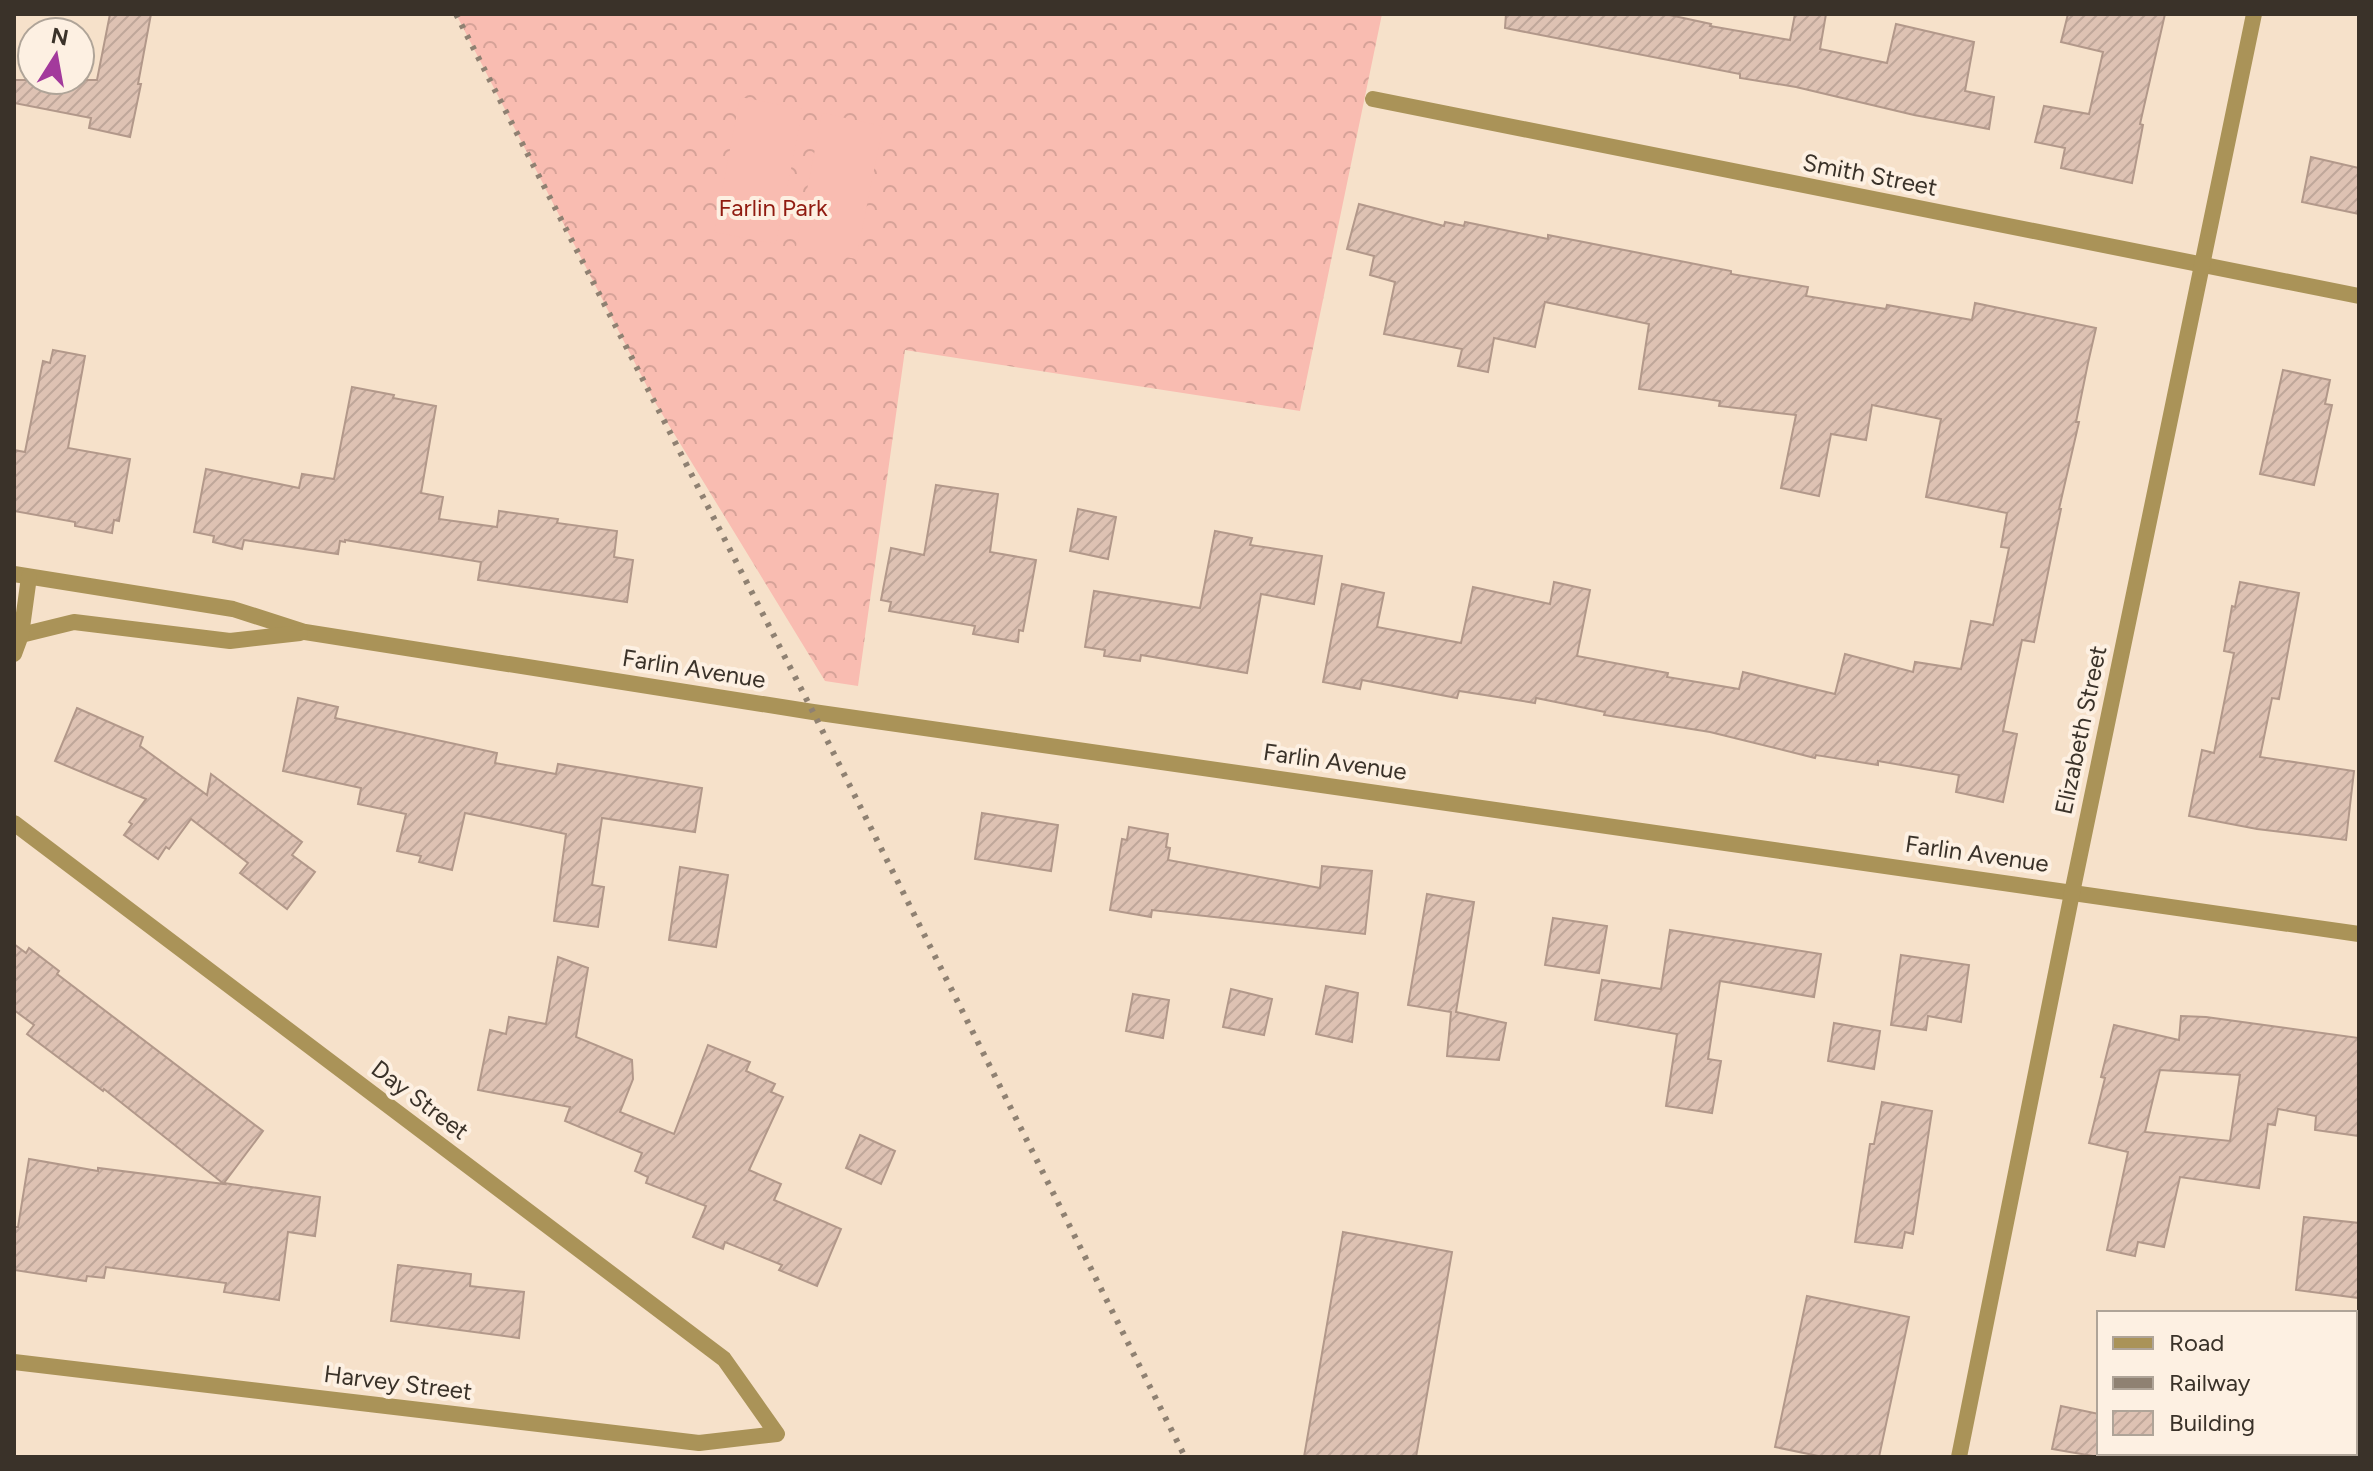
<svg xmlns="http://www.w3.org/2000/svg" width="2373" height="1471" viewBox="0 0 2373 1471" font-family="Figtree,sans-serif">
<style>
.forest{fill:url(#forest-crowns)}
.pitch{fill:#f9bcb1}
.building{fill:url(#building-hatch);stroke:#b2988a;stroke-width:2;fill-rule:evenodd}
.lines{fill:none;stroke-linecap:round;stroke-linejoin:round}
.minor{stroke:#aa9358;stroke-width:16}
.rail{stroke:#8f8172;stroke-width:6;stroke-dasharray:4 8;stroke-linecap:butt}
.labels{text-anchor:middle;stroke-width:8;stroke-linejoin:round;paint-order:stroke}
.street-label{font-size:24px;fill:#3a3229;stroke:#fdf0e2}
.park-label{font-size:24px;fill:#901b10;stroke:#fdf0e2}
</style>
<defs>
<pattern id="forest-crowns" width="20" height="18" patternUnits="userSpaceOnUse" patternTransform="scale(2)"><rect width="20" height="18" fill="#f9bcb1"/><path d="M2 6a3 3 0 1 1 6 0M12 15a3 3 0 1 1 6 0" fill="none" stroke="#d6a298"/></pattern>
<pattern id="building-hatch" width="6" height="6" patternUnits="userSpaceOnUse" patternTransform="scale(2)"><rect width="6" height="6" fill="#dec2b3"/><path d="M-1 1l2-2M0 6l6-6M5 7l2-2" fill="none" stroke="#bfa79a"/></pattern>
</defs>
<rect width="100%" height="100%" fill="#f6e1ca"/>
<path class="forest" d="M456,14h926l-82,397 -395,-61 -47,336 -33,-5 -169,-277z"/>
<g class="pitch">
<path d="M740,97l63,12 -27,135 -62,-12z"/>
<path d="M822,113l61,13 -27,133 -60,-12z"/>
</g>
<g class="building">
<path d="M110,14h41l-13,70h3l-11,53 -41,-9 2,-10 -77,-15v-23h83z"/>
<path d="M1506,14h159l46,10 -1,2 80,14 5,-26h31l-6,35 67,14 9,-39 78,18 -9,49 29,6 -5,32 -75,-14 -118,-28 -56,-9v-4l-235,-46z"/>
<path d="M2068,14h97l-25,110 3,1 -11,58 -71,-15 4,-20 -30,-6 9,-36 45,8 14,-62 -42,-10z"/>
<path d="M2311,157l48,11v46l-57,-12z"/>
<path d="M1359,204l85,22 1,-4 19,4 1,-4 83,17v-4l183,36v3l77,13 -2,9 80,13 1,-4 85,15 3,-17 121,25 -8,35 -12,59h3l-20,87h2l-5,24 -22,109 -12,-2 -19,91 14,3 -14,68 -47,-10 3,-17 -81,-14v4l-62,-10 -1,3 -105,-26 -106,-17 1,-3 -69,-14 -1,5 -76,-12 -2,7 -95,-18 -2,9 -37,-7 19,-98 42,9 -7,34 84,16 12,-56 77,17 4,-22 36,8 -13,66 91,17 -1,4 72,12 4,-17 92,22 10,-40 68,18 2,-10 46,7 10,-48 22,4 16,-77 -8,-1 6,-34 -81,-16 15,-78 -69,-14 -6,35 -35,-6 -12,62 -38,-8 15,-73 -77,-9 1,-5 -81,-12 10,-65 -104,-22 -10,45 -41,-9 -6,34 -30,-6 4,-17 -78,-15 11,-52 -25,-7 4,-19 -27,-7z"/>
<path d="M53,350l32,6 -17,92 62,11 -11,62 -5,-1 -2,13 -37,-7v-4l-61,-11v-61l11,2 18,-91 7,2z"/>
<path d="M2283,370l47,10 -5,24 7,1 -18,80 -54,-11z"/>
<path d="M352,387l42,8 -1,3 43,8 -15,87 22,4 -4,22 58,8 2,-16 59,8 -1,4 60,8 -3,26 19,3 -6,42 -149,-22 3,-18 -136,-22v2l-5,-1 -2,13 -94,-14 -2,9 -29,-7 1,-6 -20,-4 12,-63 93,19 3,-14 32,5z"/>
<path d="M936,485l62,9 -8,58 46,8 -13,71 -4,-1 -1,12 -45,-8 2,-8 -86,-15 2,-9 -10,-2 10,-52 33,7z"/>
<path d="M1078,509l38,8 -8,42 -38,-8z"/>
<path d="M1215,531l37,7 -2,7 72,11 -8,48 -53,-10 -14,79 -106,-18 -1,6 -36,-5 1,-6 -20,-3 9,-56 106,17z"/>
<path d="M2240,582l59,11 -20,106 -7,-1 -12,59 94,14 -8,69 -89,-11 -68,-13 13,-66 12,3 20,-100 -10,-2 8,-45 3,1z"/>
<path d="M298,698l40,9 -3,11 162,35 -2,10 61,11 2,-10 144,24 -7,44 -93,-14 -10,67 12,2 -6,40 -44,-6 12,-87 -101,-21 -13,57 -33,-8 2,-6 -24,-5 9,-37 -48,-10 3,-16 -78,-17z"/>
<path d="M77,708l66,29 -3,9 67,49 4,-21 91,68 -10,13 23,17 -28,37 -47,-36 8,-10 -57,-44 -22,30 -3,-2 -8,12 -34,-24 8,-11 -3,-2 17,-23 -91,-38z"/>
<path d="M982,813l76,12 -7,46 -76,-12z"/>
<path d="M1129,827l39,7 -2,13 4,1 -2,12 152,28 2,-22 50,5 -7,63 -213,-24 -1,7 -41,-7 12,-71 5,1z"/>
<path d="M680,867l48,8 -12,72 -47,-7z"/>
<path d="M1427,894l47,8 -18,110 50,11 -7,37 -52,-4 4,-44 -43,-7z"/>
<path d="M1553,918l54,8 -8,47 -54,-8z"/>
<path d="M1670,930l151,24 -7,43 -94,-16 -12,78 13,2 -9,52 -46,-7 11,-72 -82,-14 7,-40 59,9z"/>
<path d="M14,944l12,9 3,-5 30,23 -2,3 206,157 -39,52 96,14 -5,39 -27,-4 -9,68 -55,-8 2,-9 -120,-16 -2,11 -17,-2 -1,5 -72,-11v-43h4l11,-68 69,12v-3l126,16 -120,-95 -1,2 -76,-57 7,-9 -20,-15z"/>
<path d="M1901,955l68,10 -8,57 -33,-6 -2,14 -35,-5z"/>
<path d="M558,957l30,11 -12,69 56,23 1,19 -13,33 54,22 34,-89 42,17 -4,9 29,13 -4,8 12,5 -34,73 32,14 -7,16 67,29 -24,57 -38,-16 3,-5 -57,-23 -2,7 -30,-12 13,-31 -60,-23 2,-6 -13,-6 7,-18 -77,-32 5,-14 -92,-17 12,-60 16,4 3,-17 37,7z"/>
<path d="M1326,986l32,7 -6,49 -36,-8z"/>
<path d="M1231,989l41,10 -8,36 -41,-8z"/>
<path d="M1133,994l36,6 -6,38 -37,-7z"/>
<path d="M2181,1016l25,1 153,21v98l-44,-6 1,-14 -38,-7 -3,16 -7,-1 -9,64 -79,-11 -16,70 -26,-5 -3,14 -28,-6 21,-98 -39,-9 16,-65 -4,-1 13,-52 65,15zM2160,1070l80,5 -10,66 -85,-9z"/>
<path d="M1834,1023l46,8 -6,38 -46,-8z"/>
<path d="M1882,1102l50,9 -19,123 -8,-2 -3,16 -47,-6 15,-98h4z"/>
<path d="M860,1135l35,16 -14,33 -35,-16z"/>
<path d="M2304,1217l55,6v75l-63,-8z"/>
<path d="M1343,1232l109,20 -36,205h-112z"/>
<path d="M398,1265l73,9 -1,12 54,6 -5,46 -128,-17z"/>
<path d="M1807,1296l102,21 -30,140h-56l-48,-10z"/>
<path d="M2061,1406l38,8v43l-47,-8z"/>
</g>
<g class="lines">
<g class="minor">
<path d="M1373,99l986,197"/>
<path d="M14,574l219,35 72,23 508,80 1546,222"/>
<path d="M21,635l53,-13 156,19 70,-8"/>
<path d="M14,654l7,-19 8,-58"/>
<path d="M14,823l710,536 53,75 -78,9 -685,-81"/>
<path d="M1959,1457l113,-564 182,-879"/>
</g>
<path class="rail" d="M456,14l357,698 372,745"/>
</g>
<g class="labels">
<g class="street-label">
<text transform="translate(1870 175) rotate(11)" y="8">Smith Street</text>
<text transform="translate(694 669) rotate(9)" y="8">Farlin Avenue</text>
<text transform="translate(2081 730) rotate(-78)" y="8">Elizabeth Street</text>
<text transform="translate(1335 762) rotate(8)" y="8">Farlin Avenue</text>
<text transform="translate(1977 854) rotate(8)" y="8">Farlin Avenue</text>
<text transform="translate(420 1100) rotate(37)" y="8">Day Street</text>
<text transform="translate(398 1383) rotate(7)" y="8">Harvey Street</text>
</g>
<g class="park-label">
<text x="773" y="216">Farlin Park</text>
</g>
</g>
<rect width="2373" height="1471" fill="none" stroke="#3a3229" stroke-width="32"/>
<rect x="2097" y="1311" width="260" height="144" fill="#fdf0e2" stroke="#afa498" stroke-width="2"/>
<rect x="2113" y="1337" width="40" height="12" fill="#aa9358" stroke="#afa498" stroke-width="2"/>
<text x="2169" y="1351" font-size="24" fill="#3a3229">Road</text>
<rect x="2113" y="1377" width="40" height="12" fill="#8f8172" stroke="#afa498" stroke-width="2"/>
<text x="2169" y="1391" font-size="24" fill="#3a3229">Railway</text>
<rect x="2113" y="1411" width="40" height="24" fill="url(#building-hatch)" stroke="#afa498" stroke-width="2"/>
<text x="2169" y="1431" font-size="24" fill="#3a3229">Building</text>
<g transform="translate(56 56) rotate(11)"><circle r="38" fill="#fdf0e2" stroke="#afa498" stroke-width="2"/>
<path d="M0-6L14 30L0 20L-14 30Z" fill="#a33a9c"/>
<text y="-12" font-size="22" font-weight="bold" text-anchor="middle" fill="#3a3229">N</text>
</g>
</svg>
